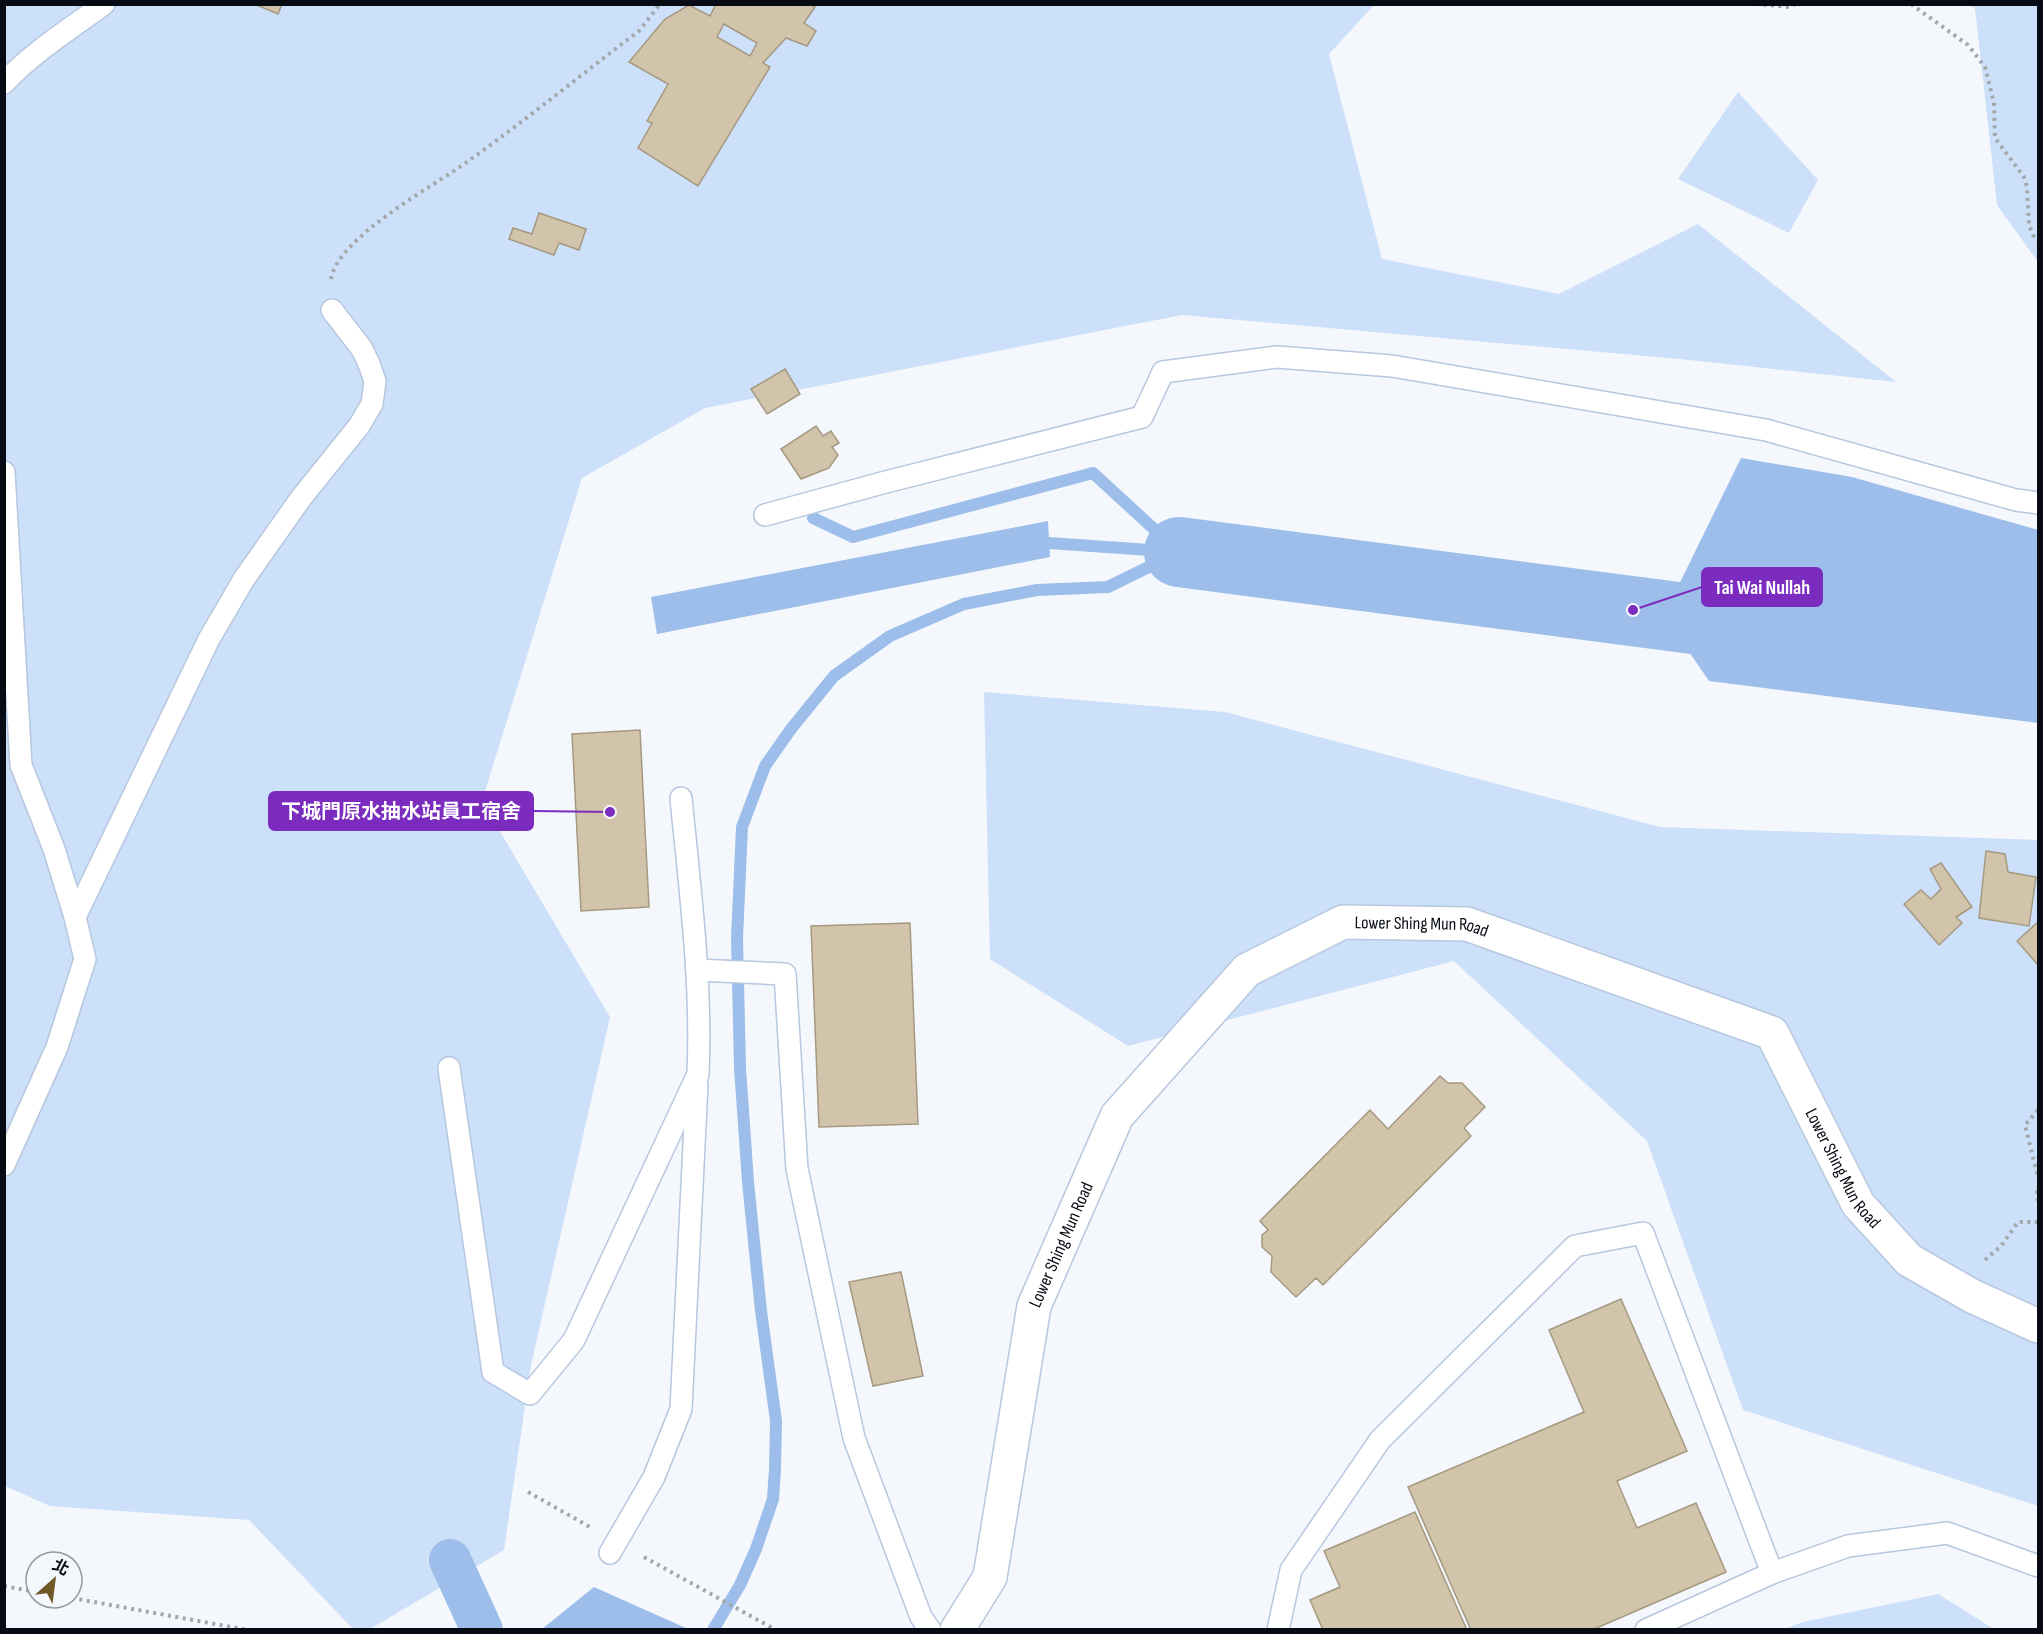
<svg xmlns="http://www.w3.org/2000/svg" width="2043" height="1634" viewBox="0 0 2043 1634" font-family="'Sofia Sans Condensed','Noto Sans TC',sans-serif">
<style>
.green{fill:#cde0f9}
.water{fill:#9dbeea}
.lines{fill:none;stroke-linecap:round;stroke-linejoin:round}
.stream{stroke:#9dbeea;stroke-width:12}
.canal{stroke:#9dbeea;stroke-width:42}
.river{stroke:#9dbeea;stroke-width:70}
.building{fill:#d1c4ab;stroke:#a59981;stroke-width:1.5;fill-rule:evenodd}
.lane-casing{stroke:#b6c7de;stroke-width:24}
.street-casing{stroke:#b6c7de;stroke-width:36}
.path{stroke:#a3a7ad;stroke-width:4;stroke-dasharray:3 4.5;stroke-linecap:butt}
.lane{stroke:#fff;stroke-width:21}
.street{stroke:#fff;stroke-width:33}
.labels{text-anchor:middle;stroke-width:4.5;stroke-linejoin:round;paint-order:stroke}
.street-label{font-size:18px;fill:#070c14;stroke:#f4f8fc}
.leader{fill:none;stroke:#7b2cbf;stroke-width:2}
.callout-dot{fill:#7b2cbf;stroke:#f4f8fc;stroke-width:2}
.callout{fill:#7b2cbf;stroke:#7b2cbf;stroke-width:2}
.callout-label{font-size:20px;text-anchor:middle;font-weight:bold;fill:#fff}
</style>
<rect width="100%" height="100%" fill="#f4f8fc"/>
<g class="green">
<path d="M5,5h1369l-45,49 53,205 177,35 139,-70 198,158 -216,-23 -498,-44 -477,93 -123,70 -100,323 128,216 -79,348 -27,185 -134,79h-17l-104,-109 -199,-14 -45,-20z"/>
<path d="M1968,5h70v257l-41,-57 -22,-197z"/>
<path d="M1738,92l80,88 -29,53 -111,-54z"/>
<path d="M984,692l241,20 435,115 378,13v666l-295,-96 -96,-269 -193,-180 -326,85 -138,-87z"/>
<path d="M1938,1594l56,35h-210l19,-7z"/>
</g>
<g class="water">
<path d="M1741,458l111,19 186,53v193l-329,-42 -45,-66z"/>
<path d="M1048,521l2,36 -393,77 -6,-37z"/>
<path d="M594,1587l94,42h-146z"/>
</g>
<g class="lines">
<g class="stream">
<path d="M813,518l40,19 240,-64 86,79"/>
<path d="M1034,546l15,-3 129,9"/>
<path d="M713,1630l27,-45 16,-36 17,-50 2,-30 1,-48 -15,-110 -13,-129 -8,-114 -3,-130 5,-111 23,-61 26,-37 43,-53 56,-40 74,-32 73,-14 71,-3 71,-35"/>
</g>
<path class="canal" d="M450,1560l32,70"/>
<path class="river" d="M1179,552l583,76"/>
</g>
<g class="building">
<path d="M254,4h28l-4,10z"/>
<path d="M716,4h94l5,3 -11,16 12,8 -9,15 -21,-8 -23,25 7,4 -72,119 -60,-38 14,-25 -5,-2 21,-37 -39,-22 36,-43 24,-14 21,11zM724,24l33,19 -7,13 -33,-19z"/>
<path d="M539,213l47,16 -7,21 -20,-7 -5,12 -45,-16 4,-11 19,6z"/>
<path d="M785,369l15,25 -33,20 -16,-25z"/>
<path d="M816,426l7,10 8,-5 8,12 -7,4 6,8 -9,13 -28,11 -20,-30z"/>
<path d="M640,730l9,177 -68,4 -9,-177z"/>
<path d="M1986,851l19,3 3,18 28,5 -7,49 -50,-8z"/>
<path d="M1941,863l31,44 -16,10 6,6 -23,22 -35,-41 17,-14 10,9 10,-10 -11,-20z"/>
<path d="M2038,922v43l-21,-24z"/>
<path d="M910,923l8,201 -99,3 -8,-201z"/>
<path d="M1440,1076l8,7h14l23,24 -21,21 7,8 -148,149 -7,-7 -20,19 -25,-25 1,-16 -10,-9v-12l6,-5 -8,-9 110,-111 18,19z"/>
<path d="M901,1272l22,104 -50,10 -24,-104z"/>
<path d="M1621,1299l66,152 -70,30 20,47 59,-25 30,69 -134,58h-121l-63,-143 176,-75 -35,-82z"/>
<path d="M1415,1512l52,118h-144l-13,-30 30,-13 -16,-36z"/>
</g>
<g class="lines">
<g class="lane-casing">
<g id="lane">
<path d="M4,83c29,-31 66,-54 100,-79"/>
<path d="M4,472l17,293 33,84 21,68 10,42 -28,88 -53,118"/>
<path d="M765,515l117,-32 260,-66 21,-45 114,-15 115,9 374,64 250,70 22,3"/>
<path d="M75,917l134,-278 35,-60 57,-81 58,-72 13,-22 3,-23 -6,-17 -7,-15 -30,-39"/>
<path d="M697,970l88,4 12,195 57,269 67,179 9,13"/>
<path d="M449,1068l44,304 37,22 44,-54 124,-266c4,-92 -8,-184 -17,-276"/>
<path d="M610,1553l44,-76 27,-68 16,-325"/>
<path d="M1278,1630l13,-60 89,-130 195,-194 68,-13 129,340"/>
<path d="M1646,1630l126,-57 76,-27 99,-13 91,33"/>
</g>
</g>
<g class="street-casing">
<g id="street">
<path id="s1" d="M957,1630l33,-53 44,-271 83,-190 130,-146 96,-48 124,2 305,109 86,171 51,56 63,36 66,30"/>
</g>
</g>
<g class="path">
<path d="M1756,4l34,3 5,-3"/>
<path d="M1911,4l57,41 17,22 9,36 1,35 29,39 3,10 2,38 4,10 5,6"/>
<path d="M331,279c7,-42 103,-93 136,-117 59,-42 115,-88 172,-131l21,-27"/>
<path d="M2038,1110l-13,15 13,52"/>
<path d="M2038,1191l-1,1 1,9"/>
<path d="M1985,1260l16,-14 17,-24h20"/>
<path d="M528,1492l62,35"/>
<path d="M644,1557l132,73"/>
<path d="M4,1586l32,6"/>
<path d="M72,1598l176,32"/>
</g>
<use href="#lane" class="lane"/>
<use href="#street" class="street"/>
</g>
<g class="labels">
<g class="street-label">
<text dy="6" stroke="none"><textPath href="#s1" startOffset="926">Lower Shing Mun Road</textPath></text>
<text dy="6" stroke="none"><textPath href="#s1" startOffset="1448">Lower Shing Mun Road</textPath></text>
<text dy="6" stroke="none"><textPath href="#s1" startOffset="404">Lower Shing Mun Road</textPath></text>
</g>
</g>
<path class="leader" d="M1633 610L1702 587M610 812L533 811"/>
<g class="callout-dot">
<circle cx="1633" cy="610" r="6"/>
<circle cx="610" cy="812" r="6"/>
</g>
<g class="callout">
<rect x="1702" y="568" width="120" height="38" rx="6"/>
<rect x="269" y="792" width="264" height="38" rx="6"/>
</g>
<g class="callout-label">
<text x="1762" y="594">Tai Wai Nullah</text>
<text x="401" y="818">下城門原水抽水站員工宿舍</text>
</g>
<rect width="2043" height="1634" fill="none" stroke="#070c14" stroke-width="12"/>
<g transform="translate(54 1580) rotate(28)"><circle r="28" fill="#f4f8fc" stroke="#959a9f" stroke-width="1.5"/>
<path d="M0-4.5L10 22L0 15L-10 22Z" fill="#705929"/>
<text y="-9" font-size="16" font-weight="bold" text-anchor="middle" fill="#070c14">北</text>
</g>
</svg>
